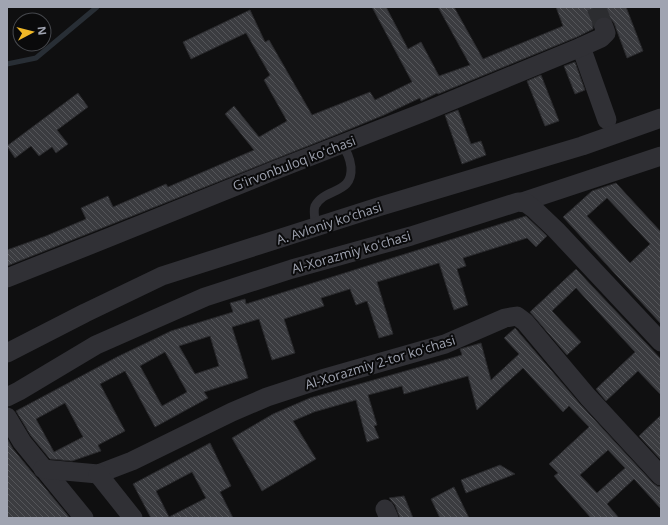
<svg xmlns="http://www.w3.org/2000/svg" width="668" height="525" viewBox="0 0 668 525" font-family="'Open Sans',sans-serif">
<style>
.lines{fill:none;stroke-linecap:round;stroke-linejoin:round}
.stream{stroke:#282e35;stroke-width:5}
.building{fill:url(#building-back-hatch);stroke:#29292c;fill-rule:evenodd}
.minor-tunnel{stroke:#2c2d30;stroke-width:19;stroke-dasharray:19 10;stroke-linecap:butt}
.service{stroke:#303035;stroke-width:9}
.minor{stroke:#303035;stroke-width:19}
.labels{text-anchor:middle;stroke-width:4;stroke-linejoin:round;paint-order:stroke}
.street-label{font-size:13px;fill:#a0a4b1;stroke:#0a0a0b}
</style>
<defs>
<pattern id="building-back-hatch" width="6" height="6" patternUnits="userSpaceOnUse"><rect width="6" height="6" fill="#3b3c40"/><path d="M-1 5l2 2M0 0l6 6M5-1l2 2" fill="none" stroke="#545559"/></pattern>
</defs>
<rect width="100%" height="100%" fill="#0f0f10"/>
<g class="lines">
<path class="stream" d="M7,64l29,-6 61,-51"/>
</g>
<g class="building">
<path d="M372,7h14l22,42 13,-7 18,34 31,-11 -32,-58h16l29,52 80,-33 -7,-19h70l17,44 -16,7 -13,-35 -3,-4 -4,-3h-6l-5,4 -3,4v5l-16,8 -139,57 -1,-1 -16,8 -1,-3 -36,17 -51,21 -326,130v-16l39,-14 40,-17 -5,-11 27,-12 5,11 53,-23 2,3 86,-37 -29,-36 9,-8 25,31 28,-16 -23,-41 6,-5 -24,-42 -55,26 -8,-17 67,-32 15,32 4,-2 43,75 58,-23 5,8 37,-18z"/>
<path d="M575,62l10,28 -10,4 -11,-28z"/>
<path d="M541,75l18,46 -14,5 -18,-45z"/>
<path d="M78,93l10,14 -31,23 11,14 -12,9 -4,-6 -13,9 -8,-10 -16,12 -8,-12z"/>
<path d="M458,110l13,34 10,-3 5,14 -24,9 -17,-49z"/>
<path d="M616,183l45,49v92l-98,-107 29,-26zM607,198l43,46 -20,19 -43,-47z"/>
<path d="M526,216l21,20 -11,11 -9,-9 -64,20 3,8 -9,3 11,36 -14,5 -15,-47 -62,19 16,52 -14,4 -12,-37 -11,4 -6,-16 -29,9 3,8 -40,13 11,34 -23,7 -13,-41 -27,8 16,51 -44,14 4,6 -53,29 -30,-56 -25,13 25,47 -27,14 3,6 -29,10 -22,-2 -19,-23 -15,-25 101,-54 54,-26 62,-19 -3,-9 15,-4 1,5zM210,336l9,30 -24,8 -16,-28zM165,352l22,40 -25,14 -22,-40zM65,403l18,34 -29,15 -18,-33z"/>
<path d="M576,269l85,90v36l-23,-24 -32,30 -10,-12 39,-37 -59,-64 -24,23 29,31 -14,13 -37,-43z"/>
<path d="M515,328l65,76 73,79 4,3 4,1v22l-27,-30 -27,25 12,14h-28l-37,-42 4,-3 -9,-9 40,-37 -20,-21 -6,6 -40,-44 -46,42 -9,-34 -64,18 -2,-8 -34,9 9,30 -3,1 5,12 -12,4 -11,-42 -42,12 -21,9 23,38 -54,32 -30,-53 41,-24 37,-16 152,-43 -2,-6 21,-6 10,37 28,-26 -15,-16zM608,450l17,18 -28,25 -17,-18z"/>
<path d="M661,415v45l-22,-24z"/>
<path d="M7,438l6,11 57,69h-63z"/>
<path d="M210,443l21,43 -11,6 13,26h-82l-18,-34zM192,472l14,26 -37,19 -13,-26z"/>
<path d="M500,465l15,9 -49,19 -5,-13z"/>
<path d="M454,487l15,31h-29l-9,-19z"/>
<path d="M404,496l3,7 6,15h-13l-5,-13 -6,-7z"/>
</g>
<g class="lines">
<path class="minor-tunnel" d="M596,7l8,20"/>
<path class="service" d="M316,228c-1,-7 -3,-17 -1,-22 10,-19 38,-11 36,-39 -1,-9 -4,-16 -10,-23"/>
<g class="minor">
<path d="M581,47l26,73"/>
<path d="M522,202l139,-46"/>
<path d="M7,278l103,-41 168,-68 146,-57 157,-65 20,-9 5,-5 -2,-6"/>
<path d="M7,353l78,-40 77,-37 216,-69 204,-61 79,-28"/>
<path d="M7,397l12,-6 77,-46 109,-48 87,-28 119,-33 107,-34 8,1 8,6 22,21 105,112"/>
<path d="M7,417l15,25 62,76"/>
<path d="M43,469l55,5 34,-13 100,-49 35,-15 55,-18 123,-35 60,-26 12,-2 8,6 63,75 73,79"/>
<path d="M98,474l35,44"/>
<path d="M385,509l4,9"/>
</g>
</g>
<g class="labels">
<g class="street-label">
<text transform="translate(294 163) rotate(-21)" y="5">Gʻirvonbuloq koʻchasi</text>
<text transform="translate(329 223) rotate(-18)" y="5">A. Avloniy ko‘chasi</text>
<text transform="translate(351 252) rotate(-16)" y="5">Al-Xorazmiy koʻchasi</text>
<text transform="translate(380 362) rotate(-17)" y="5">Al-Xorazmiy 2-tor koʻchasi</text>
</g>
</g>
<rect width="668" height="525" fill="none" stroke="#a0a4b1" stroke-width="16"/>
<g transform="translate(32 32) rotate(83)"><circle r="19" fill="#0a0a0b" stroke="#46484d"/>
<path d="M0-3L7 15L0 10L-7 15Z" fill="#f0b827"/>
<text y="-6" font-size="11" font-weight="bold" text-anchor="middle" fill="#a0a4b1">N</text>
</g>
</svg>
